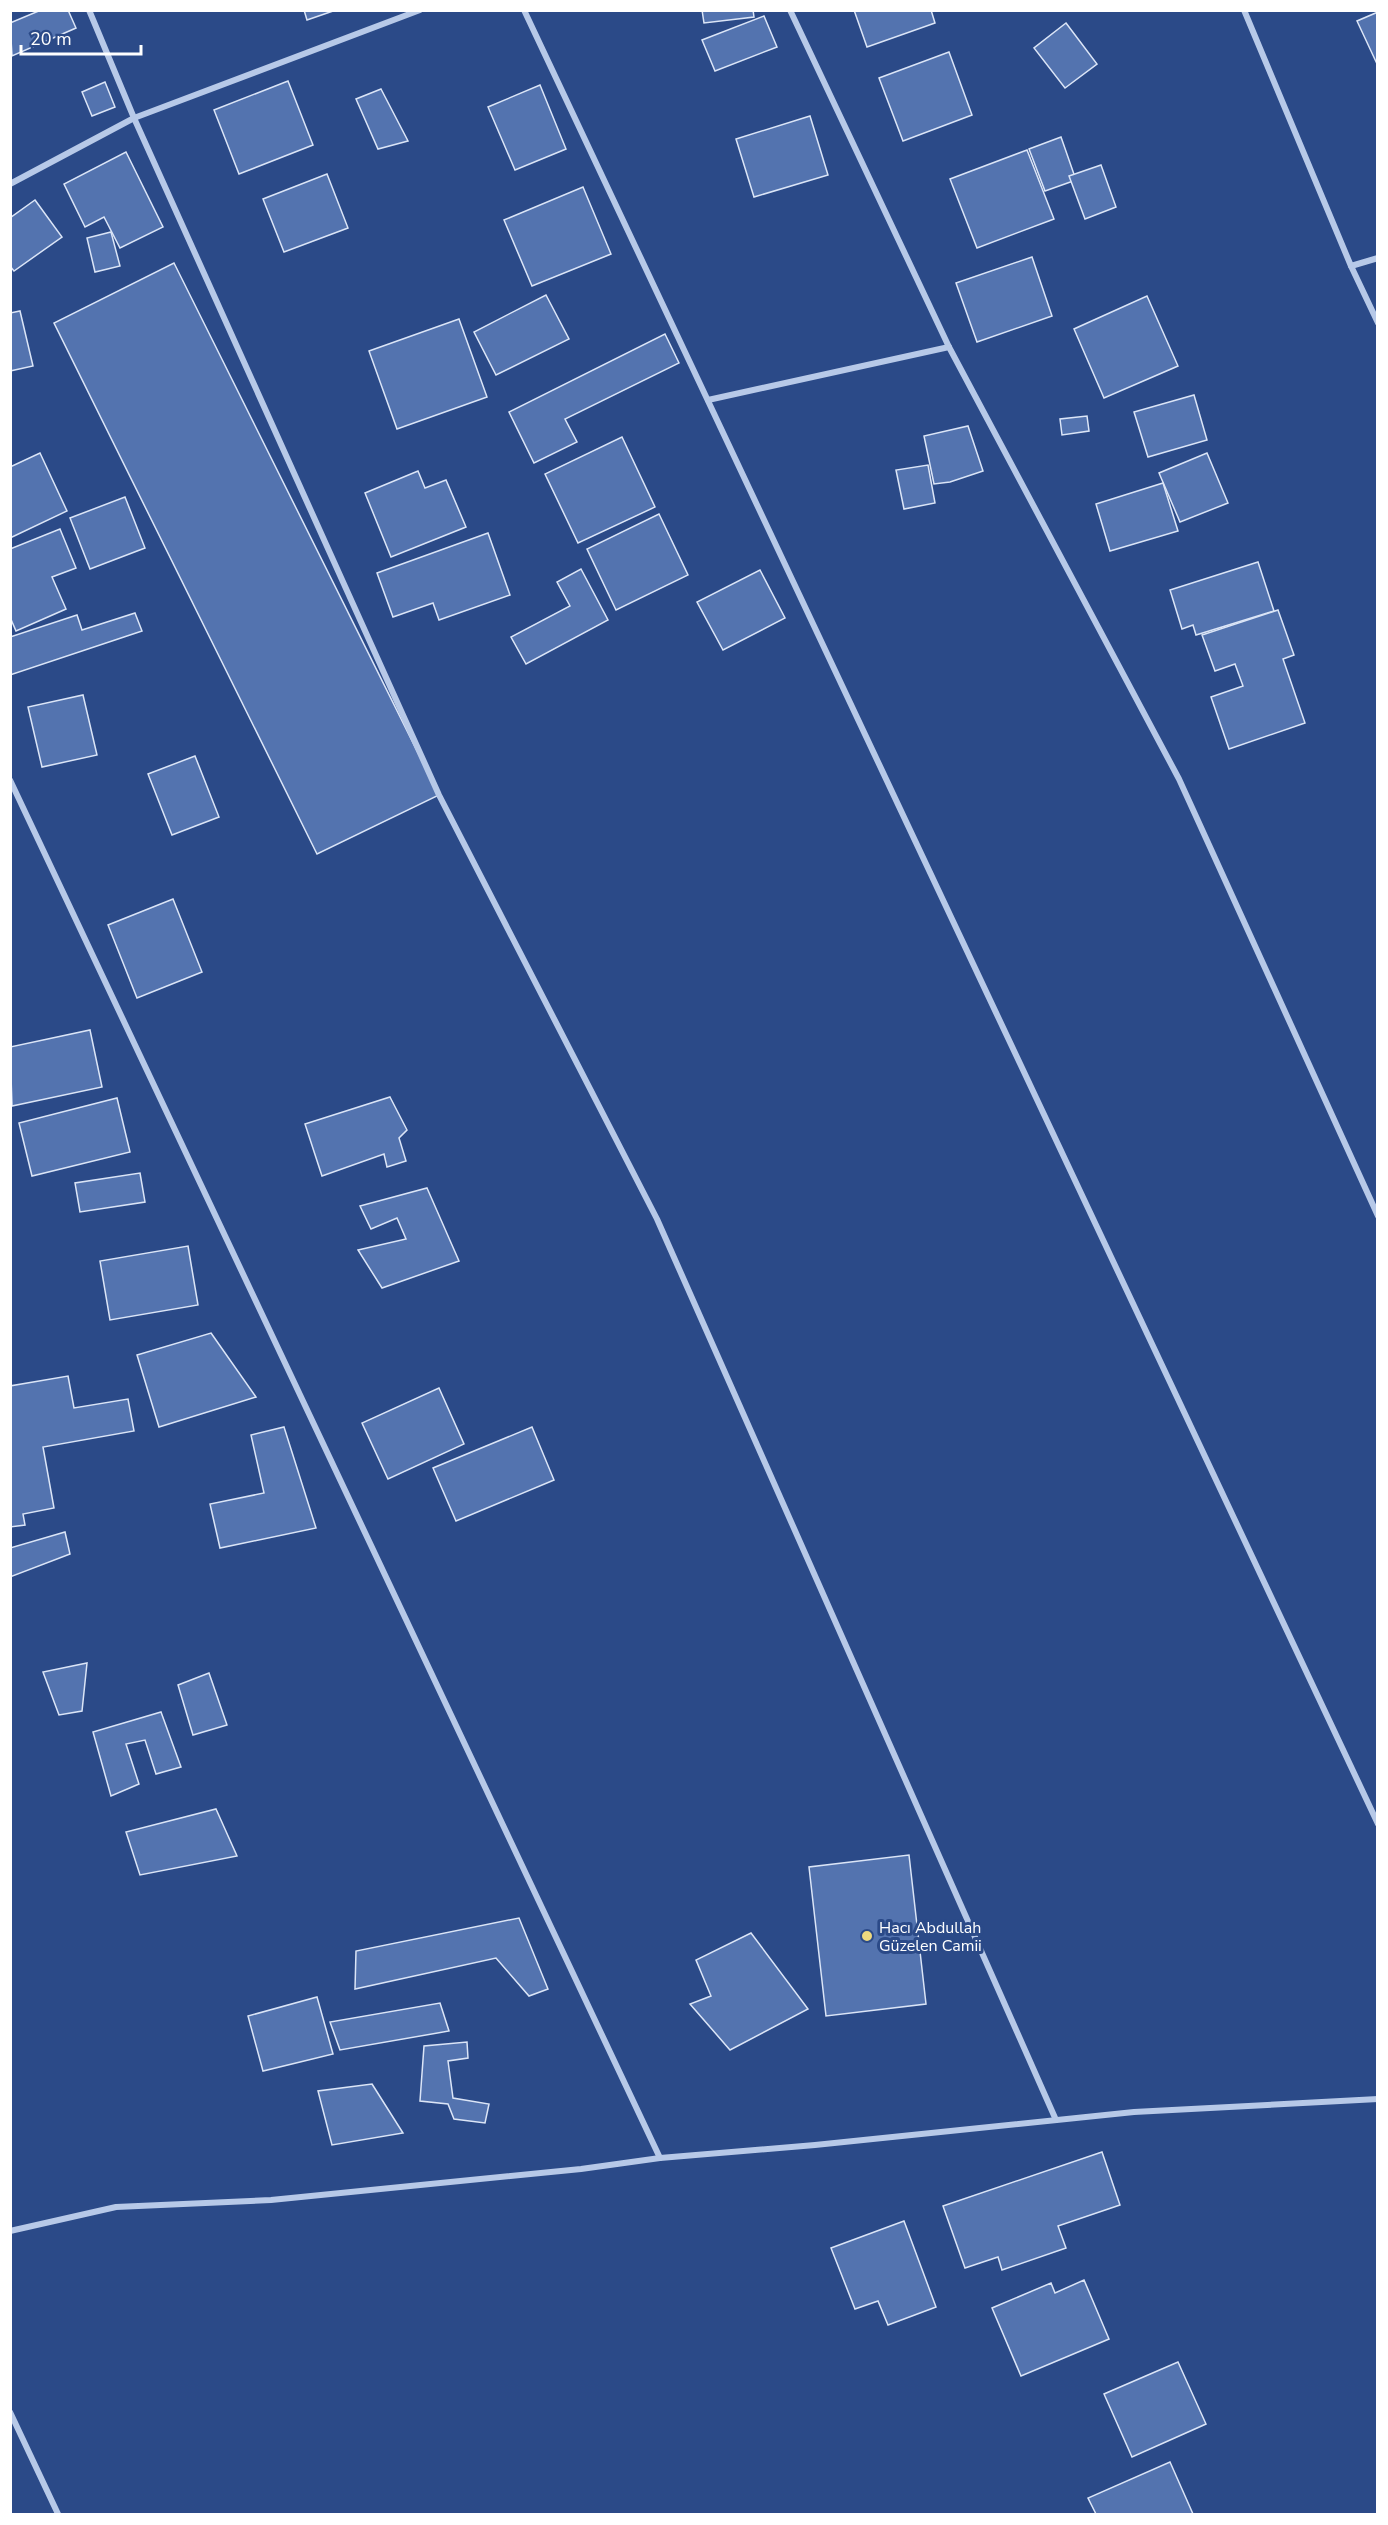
<svg xmlns="http://www.w3.org/2000/svg" width="1388" height="2525" viewBox="0 0 1388 2525" font-family="'Nunito Sans',sans-serif">
<style>
.building{fill:#5373af;stroke:#dbe5f7;stroke-width:1.5}
.lines{fill:none;stroke-linecap:round;stroke-linejoin:round}
.street{stroke:#b7c9e8;stroke-width:6}
.poi-dot{fill:#eed97f;stroke:#2b4a88;stroke-width:2}
.labels{text-anchor:middle;stroke-width:6;stroke-linejoin:round;paint-order:stroke}
.poi-label{font-size:16px;fill:#fff;stroke:#2b4a88;text-anchor:start}
</style>
<rect width="100%" height="100%" fill="#2b4a88"/>
<g class="building">
<path d="M41,10h27l8,18 -64,28 -2,-33z"/>
<path d="M304,10h32l-29,10z"/>
<path d="M702,10h51l1,7 -50,6z"/>
<path d="M854,10h77l4,13 -68,24z"/>
<path d="M1378,12v54l-21,-45z"/>
<path d="M764,16l13,31 -62,24 -13,-31z"/>
<path d="M1066,23l31,41 -32,24 -31,-40z"/>
<path d="M949,52l23,63 -69,26 -24,-63z"/>
<path d="M288,81l25,64 -74,29 -25,-64z"/>
<path d="M105,82l10,25 -23,9 -10,-24z"/>
<path d="M540,85l26,64 -51,21 -27,-63z"/>
<path d="M381,89l27,52 -30,8 -22,-50z"/>
<path d="M810,116l18,59 -74,22 -18,-58z"/>
<path d="M1061,137l15,43 -31,11 -16,-42z"/>
<path d="M1027,150l27,69 -77,29 -27,-69z"/>
<path d="M126,152l37,75 -43,21 -16,-31 -19,10 -21,-43z"/>
<path d="M1101,165l15,42 -31,12 -16,-43z"/>
<path d="M327,174l21,54 -64,24 -21,-53z"/>
<path d="M583,187l28,67 -79,32 -28,-66z"/>
<path d="M35,200l27,37 -48,34 -4,-5v-48z"/>
<path d="M111,232l9,34 -25,6 -8,-34z"/>
<path d="M1032,257l20,59 -75,26 -21,-59z"/>
<path d="M174,263l265,532 -122,59 -263,-531z"/>
<path d="M546,295l23,44 -73,36 -22,-43z"/>
<path d="M1147,296l31,70 -74,32 -30,-69z"/>
<path d="M20,311l13,55 -23,5v-58z"/>
<path d="M459,319l28,78 -90,32 -28,-78z"/>
<path d="M665,334l14,29 -114,56 12,23 -43,21 -25,-51z"/>
<path d="M1194,395l13,45 -59,17 -14,-45z"/>
<path d="M1087,416l2,15 -27,4 -2,-16z"/>
<path d="M968,426l15,45 -33,11 -16,2 -10,-48z"/>
<path d="M622,437l33,70 -77,36 -33,-69z"/>
<path d="M40,453l27,58 -57,27v-71z"/>
<path d="M1207,453l21,50 -48,19 -21,-49z"/>
<path d="M928,465l7,38 -31,6 -8,-39z"/>
<path d="M418,471l7,17 21,-8 20,47 -75,30 -26,-64z"/>
<path d="M1163,483l15,48 -68,20 -14,-47z"/>
<path d="M125,497l20,51 -55,21 -20,-51z"/>
<path d="M659,514l29,61 -72,35 -29,-61z"/>
<path d="M60,529l16,39 -24,9 14,32 -50,22 -6,-14v-68z"/>
<path d="M488,533l22,62 -71,25 -6,-17 -40,14 -16,-44z"/>
<path d="M1258,562l16,49 -78,24 -3,-10 -11,4 -12,-39z"/>
<path d="M581,569l27,51 -82,44 -15,-27 59,-31 -13,-24z"/>
<path d="M760,570l25,48 -62,32 -26,-48z"/>
<path d="M1278,610l16,45 -11,4 22,64 -76,26 -18,-52 32,-11 -8,-22 -20,7 -13,-36z"/>
<path d="M135,613l7,18 -132,44v-38l67,-22 5,15z"/>
<path d="M83,695l14,60 -55,12 -14,-60z"/>
<path d="M195,756l24,61 -47,18 -24,-61z"/>
<path d="M173,899l29,73 -65,26 -29,-73z"/>
<path d="M90,1030l12,57 -90,19 -2,-59z"/>
<path d="M390,1097l17,33 -8,8 7,23 -19,6 -3,-13 -62,22 -17,-52z"/>
<path d="M117,1098l13,54 -98,24 -13,-53z"/>
<path d="M140,1173l5,29 -65,10 -5,-29z"/>
<path d="M427,1188l32,73 -77,27 -24,-38 48,-11 -9,-21 -26,11 -11,-23z"/>
<path d="M188,1246l10,59 -88,15 -10,-59z"/>
<path d="M211,1333l45,64 -97,30 -22,-72z"/>
<path d="M68,1376l6,32 54,-9 6,32 -91,16 11,61 -31,6 2,11 -15,2v-141z"/>
<path d="M439,1388l25,56 -76,35 -26,-56z"/>
<path d="M284,1427l32,101 -96,20 -10,-44 54,-11 -13,-58z"/>
<path d="M532,1427l22,53 -98,41 -23,-53z"/>
<path d="M65,1532l5,22 -60,23v-29z"/>
<path d="M87,1663l-5,48 -23,4 -16,-43z"/>
<path d="M209,1673l18,52 -34,10 -15,-50z"/>
<path d="M161,1712l20,55 -25,7 -11,-34 -19,4 13,40 -28,12 -18,-64z"/>
<path d="M216,1809l21,47 -97,19 -14,-43z"/>
<path d="M909,1855l17,149 -100,12 -17,-149z"/>
<path d="M519,1918l29,71 -19,7 -33,-38 -141,31 1,-38z"/>
<path d="M751,1933l57,76 -78,41 -40,-46 21,-8 -15,-36z"/>
<path d="M317,1997l16,57 -70,17 -15,-55z"/>
<path d="M440,2003l9,28 -109,19 -10,-28z"/>
<path d="M467,2042l1,16 -20,3 5,37 36,6 -4,19 -31,-4 -6,-15 -28,-3 4,-55z"/>
<path d="M372,2084l31,49 -71,12 -14,-54z"/>
<path d="M1102,2152l18,53 -62,21 8,22 -64,22 -4,-13 -33,11 -22,-62z"/>
<path d="M904,2221l32,86 -48,18 -10,-24 -23,8 -24,-61z"/>
<path d="M1084,2280l25,59 -88,37 -29,-68 59,-25 4,10z"/>
<path d="M1178,2362l28,62 -74,33 -28,-63z"/>
<path d="M1170,2462l23,52h-97l-8,-16z"/>
</g>
<g class="lines">
<g class="street">
<path d="M89,10l45,108 305,677 218,424 399,901"/>
<path d="M524,10l854,1814"/>
<path d="M790,10l159,337 230,432 199,437"/>
<path d="M1244,10l107,256"/>
<path d="M10,184l124,-66 286,-108"/>
<path d="M1378,258l-27,8 27,57"/>
<path d="M708,400l241,-53"/>
<path d="M10,780l650,1378"/>
<path d="M10,2231l106,-24 155,-7 310,-31 79,-11 155,-13 319,-33 244,-13"/>
<path d="M10,2412l48,102"/>
</g>
</g>
<circle class="poi-dot" cx="867" cy="1936" r="6"/>
<g class="labels">
<g class="poi-label">
<text x="879" y="1933">Hacı Abdullah<tspan x="879" dy="18">Güzelen Camii</tspan></text>
</g>
</g>
<rect width="1388" height="2525" fill="none" stroke="#ffffff" stroke-width="24"/>
<path d="M21 45v9h120v-9" fill="none" stroke="#ffffff" stroke-width="3"/>
<text x="30" y="45" font-size="18" fill="#ffffff" stroke="#2b4a88" stroke-width="4.5" paint-order="stroke">20 m</text>
</svg>
